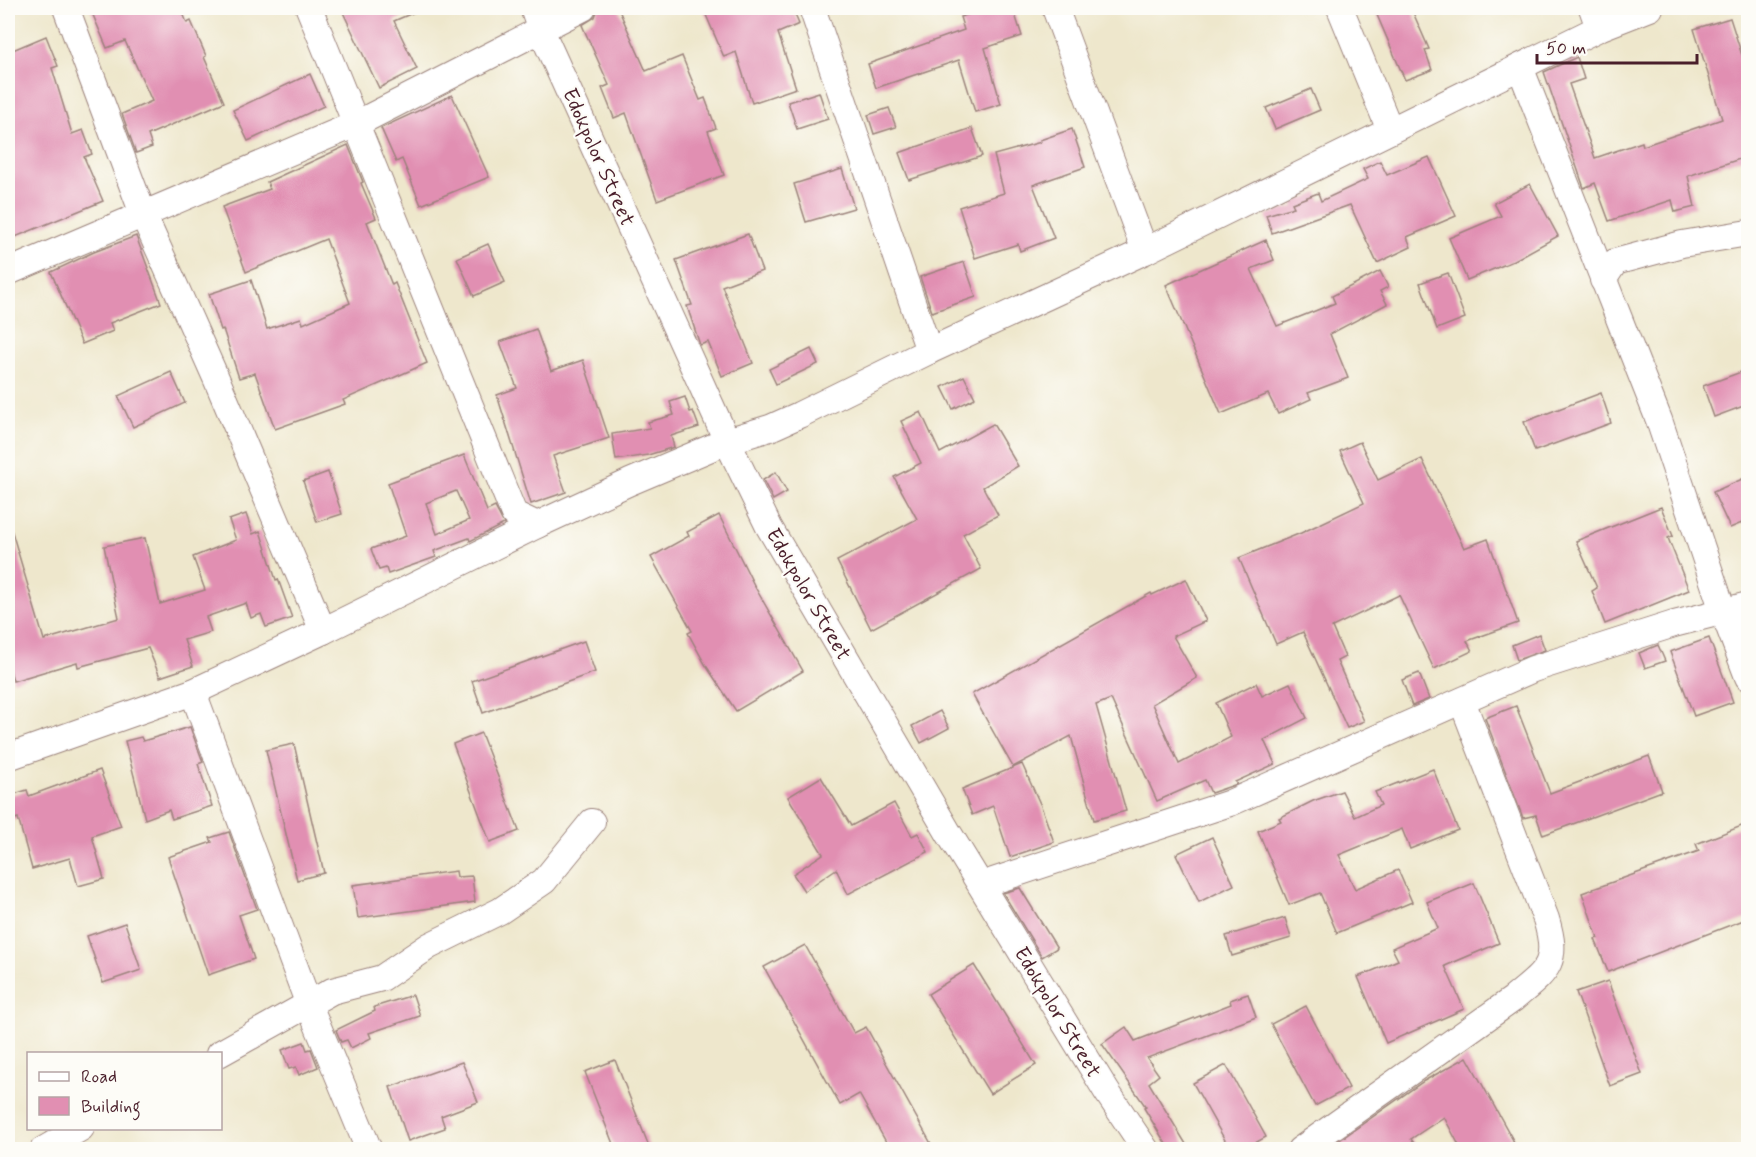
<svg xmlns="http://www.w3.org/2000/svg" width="1756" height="1157" viewBox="0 0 1756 1157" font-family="Mynerve,sans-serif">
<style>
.building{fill:#e18fb2;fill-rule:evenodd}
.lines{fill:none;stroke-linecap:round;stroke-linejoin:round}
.street-casing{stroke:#9c837c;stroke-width:28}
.street{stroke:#fff;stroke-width:26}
.labels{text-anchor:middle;stroke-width:4.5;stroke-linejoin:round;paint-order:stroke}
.street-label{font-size:21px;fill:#4a1f2b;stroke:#fdfcf7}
</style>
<rect width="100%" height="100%" fill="#fdfcf7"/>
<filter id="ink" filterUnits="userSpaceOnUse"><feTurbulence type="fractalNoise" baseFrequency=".0167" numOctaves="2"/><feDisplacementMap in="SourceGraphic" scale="12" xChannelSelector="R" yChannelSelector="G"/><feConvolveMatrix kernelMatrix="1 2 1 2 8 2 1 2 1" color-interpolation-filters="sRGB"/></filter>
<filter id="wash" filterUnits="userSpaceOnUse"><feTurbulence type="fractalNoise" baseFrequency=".008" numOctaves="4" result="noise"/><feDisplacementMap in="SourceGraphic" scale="24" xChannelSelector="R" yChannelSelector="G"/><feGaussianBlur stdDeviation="1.35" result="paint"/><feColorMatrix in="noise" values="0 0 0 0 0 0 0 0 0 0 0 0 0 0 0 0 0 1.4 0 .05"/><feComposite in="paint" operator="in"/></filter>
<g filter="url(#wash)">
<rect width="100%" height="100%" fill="#eee7cc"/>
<g id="blocks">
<g class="building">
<path d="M90,8h91l6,15 4,-2 15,35 -2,1 20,45 -76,33 4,12 -16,6 -14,-39 30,-13 -27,-60 -18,7z"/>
<path d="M341,8h83l-30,13 23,48 -38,19z"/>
<path d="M598,8h20l28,63 36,-15 18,44 5,-2 11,30 -8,3 16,44 -67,25 -31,-87 -12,5 -12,-30 7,-3 -27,-60 13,-8z"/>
<path d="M703,8h89l7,16 -21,9 18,55 -44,15 -16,-51 -12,5z"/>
<path d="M990,8h23l9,28 -37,12 16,56 -26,8 -16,-52 -83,28 -8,-24 96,-34 -4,-13z"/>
<path d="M1374,8h37l18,41 -4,1 7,20 -27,10z"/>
<path d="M1730,18l19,59v79l-61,20 7,31 -20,5 -3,-12 -63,21 -14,-38 -11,5 -40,-116 33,-15 7,22 -15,5 26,74 47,-16 1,4 79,-27 -28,-90z"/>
<path d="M46,36l12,30 -6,2 20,66 11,-4 9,24 -8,3 19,44 -95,39v-188z"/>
<path d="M310,74l14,32 -76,35 -15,-31z"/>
<path d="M1311,89l9,21 -45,19 -9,-21z"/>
<path d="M819,92l9,27 -31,10 -9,-27z"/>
<path d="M452,95l37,82 -68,28 -19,-46 -6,3 -15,-34z"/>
<path d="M889,108l7,19 -22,7 -6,-19z"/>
<path d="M972,128l10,28 -73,24 -10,-27z"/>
<path d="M1072,129l13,38 -52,18 21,53 -34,13 -2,-7 -43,14 -16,-51 45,-14 -10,-38 47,-13 -1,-2z"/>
<path d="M348,145l15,37 -2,1 15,35 -9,4 25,63 3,-2 32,80 -84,37 2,4 -70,25 -20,-56 -16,5 -16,-49 -2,1 -12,-36 42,-14 16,49 34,-11 2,6 47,-21 -24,-64 -80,33 -24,-65 48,-18 -3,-7z"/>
<path d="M1429,157l27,59 -49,21 4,10 -34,16 -27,-58 -78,28 -6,-18 28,-8 -2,-4 26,-10 3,8 47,-22 -5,-10 17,-8 7,14z"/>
<path d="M842,169l12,39 -48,14 -12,-38z"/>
<path d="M1530,184l28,52 -47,26 -44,18 -18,-42 52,-22 -7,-13z"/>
<path d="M748,234l14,37 -40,15 31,77 -31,13 -14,-34 -8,3 -13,-39 5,-1 -16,-45z"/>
<path d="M136,236l25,67 -51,20 3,8 -31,13 -31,-72 43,-20z"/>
<path d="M1266,240l8,20 -23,9 26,57 58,-23 -3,-7 48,-25 8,16 -8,4 7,13 -57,30 18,44 -40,15 3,6 -33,15 -10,-20 -47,20 -55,-129z"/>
<path d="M488,244l17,38 -31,14 -17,-38z"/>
<path d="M964,262l12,35 -44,15 -12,-35z"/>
<path d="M1448,273l17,45 -28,11 -17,-46z"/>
<path d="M536,329l15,42 32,-11 26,78 -56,18 13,36 -35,12 -34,-109 20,-7 -17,-46z"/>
<path d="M811,349l7,15 -42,20 -7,-15z"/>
<path d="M1749,369v35l-35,13 -11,-31z"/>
<path d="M171,372l14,31 -52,24 -15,-31z"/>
<path d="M964,376l11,22 -22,11 -11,-22z"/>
<path d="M1601,393l10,30 -76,28 -11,-29z"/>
<path d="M685,397l5,15 3,-1 6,16 -28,9 3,11 -26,8 -32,5 -4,-26 38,-6 -2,-6 26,-7 -4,-13z"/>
<path d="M921,412l19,41 53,-29 25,42 -35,21 15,28 -35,19 18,35 -110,60 -34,-68 80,-42 -23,-42 27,-14 -20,-42z"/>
<path d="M1360,442l18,38 44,-21 42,89 24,-9 30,84 -51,18 5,10 -38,18 -35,-74 -67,32 13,30 -8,4 27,60 -17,7 -44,-96 -27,12 -37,-86 62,-25 63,-30 -24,-52z"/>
<path d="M464,455l23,56 8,-4 9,17 -34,17 -1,-3 -35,13 2,6 -48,17 -2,-6 -7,2 -8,-21 35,-13 -18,-53zM456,491l13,29 -32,14 -11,-31z"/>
<path d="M328,472l14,42 -25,8 -14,-41z"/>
<path d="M776,472l11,20 -14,8 -10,-20z"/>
<path d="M1749,476v44l-19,8 -17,-36z"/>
<path d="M1661,507l12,29 -5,2 21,52 -84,34 -13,-33 5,-3 -21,-47z"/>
<path d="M246,514l7,20 7,-3 16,49 2,-1 14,39 -26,9 -5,-13 -10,4 -5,-15 -40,14 5,15 -27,8 9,26 -33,11 -12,-29 -70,19 -1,-5 -64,19 -5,-19v-129l4,-1 32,108 75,-22 -15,-72 41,-8 15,66 45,-14 -12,-33 43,-17 -7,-20z"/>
<path d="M719,515l36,72 48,84 -67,40 -31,-47 -17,-31 4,-2 -41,-74 38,-21 -2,-4z"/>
<path d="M1186,579l20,42 -33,15 24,42 -45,26 27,60 52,-27 -15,-34 40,-20 6,13 28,-13 17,35 -43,22 11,24 -40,18 2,2 -26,9 -6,-13 -48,21 -46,-102 -15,6 30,106 -32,9 -23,-84 -58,31 -41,-73 179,-101 1,2z"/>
<path d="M1539,634l6,16 -28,10 -5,-15z"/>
<path d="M1709,638l24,64 -39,14 -24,-64z"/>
<path d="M584,641l11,31 -112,41 -11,-32z"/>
<path d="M1658,645l7,16 -20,7 -6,-15z"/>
<path d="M1419,673l10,26 -17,7 -10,-26z"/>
<path d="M1516,706l34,87 99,-37 13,35 -119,44 -7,-20 -13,3 -38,-100z"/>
<path d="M940,711l9,17 -28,15 -9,-17z"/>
<path d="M190,727l13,35 -5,2 14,42 -40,13 -3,-9 -24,9 -20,-78 16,-4 2,4z"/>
<path d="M481,733l38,98 -29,11 -37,-98z"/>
<path d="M294,744l30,129 -27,7 -31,-130z"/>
<path d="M1022,764l19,42 13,36 -44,15 -17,-51 -21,9 -10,-26z"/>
<path d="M1433,769l25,61 -48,19 -8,-20 -63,26 16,34 43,-19 14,32 -75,31 -17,-40 -31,12 -31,-74 23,-10 -2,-3 34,-17 29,-10 13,26 26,-12 -6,-13z"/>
<path d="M100,770l21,56 -29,10 12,43 -26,7 -8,-28 -38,11 -14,-51 -10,3v-25l19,-6 2,6z"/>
<path d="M821,777l30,49 43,-23 18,33 6,-3 10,19 -80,42 -12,-25 -32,22 -11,-17 30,-20 -35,-57z"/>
<path d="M1749,823v95l-141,54 -13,-33 3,-1 -16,-45 117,-42 -3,-7z"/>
<path d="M229,832l28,77 -18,6 15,44 -46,16 -40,-118 44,-15 -2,-4z"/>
<path d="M1212,837l22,48 -35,17 -23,-48z"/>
<path d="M456,871l1,6 15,-1 3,26 -117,16 -5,-33z"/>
<path d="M1474,883l25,60 -54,23 19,43 -78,34 -28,-66 40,-17 -6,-12 46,-20 -11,-26z"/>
<path d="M1020,888l37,60 -15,9 -39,-64z"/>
<path d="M1285,918l6,20 -59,18 -6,-20z"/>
<path d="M125,923l16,47 -38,13 -16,-47z"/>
<path d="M805,945l49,88 12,-6 68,122h-44l-31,-55 -19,11 -76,-138z"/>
<path d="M974,965l62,100 -46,29 -62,-100z"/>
<path d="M1608,981l34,93 -32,12 -34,-94z"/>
<path d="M1248,994l8,23 -109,41 12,17 -10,8 40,66h-20l-25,-41 2,-1 -44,-63 24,-17 9,14 96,-37 -1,-4z"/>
<path d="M413,995l7,21 -51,17 2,5 -20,10 -4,-8 -6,2 -5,-12 39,-19 -1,-4z"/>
<path d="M1306,1006l43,82 -34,18 -44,-82z"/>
<path d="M304,1042l3,8 4,-1 7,18 -19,8 -3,-8 -7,2 -7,-19z"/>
<path d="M1467,1057l47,85 -14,7h-39l-17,-32 -33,22 7,10h-91l97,-68z"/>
<path d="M615,1060l35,89h-35l-30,-77z"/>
<path d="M462,1062l16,40 -37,14 4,12 -37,13 -18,-54z"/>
<path d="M1226,1065l40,72 -22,12h-14l-37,-66z"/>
</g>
</g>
</g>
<g filter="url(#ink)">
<use href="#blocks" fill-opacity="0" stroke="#9c837c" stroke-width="1.5"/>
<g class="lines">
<g class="street-casing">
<g id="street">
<path d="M66,8l77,206 73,164 107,253 214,-106"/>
<path d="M309,8l205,506 23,11 93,-43 97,-41 43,-13 29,-13 130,-64 216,-100 454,-223 51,-20"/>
<path d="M533,8l7,20 187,413 42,86 179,305 159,260 39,58"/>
<path d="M812,8l117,343"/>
<path d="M1055,8l90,243"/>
<path d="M1340,8l50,122"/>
<path d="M1592,8l7,20"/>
<path d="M1520,67l139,353 64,191 25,66"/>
<path d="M8,272l348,-148 227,-116"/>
<path d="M1603,280l12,-18 67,-18 66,-11"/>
<path d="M193,692l116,313 60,145"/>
<path d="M8,757l185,-65 130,-61"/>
<path d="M981,885l249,-82 303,-134 141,-45 74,-19"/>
<path d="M219,1054l113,-63 50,-13 47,-32 71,-35 44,-30 48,-59"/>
<path d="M43,1150l38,-22"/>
<path d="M1300,1150l213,-151c33,-28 47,-34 33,-80l-84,-218"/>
</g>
</g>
<use href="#street" class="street"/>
</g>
</g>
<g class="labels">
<g class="street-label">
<text transform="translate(599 157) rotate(66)" y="7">Edokpolor Street</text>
<text transform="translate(809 594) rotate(60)" y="7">Edokpolor Street</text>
<text transform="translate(1058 1012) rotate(59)" y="7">Edokpolor Street</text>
</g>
</g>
<rect width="1756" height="1157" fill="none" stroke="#fdfcf7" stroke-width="30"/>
<rect x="27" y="1052" width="195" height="78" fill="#fdfcf7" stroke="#b5a4a5" stroke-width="1.5"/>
<rect x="39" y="1072" width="30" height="9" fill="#ffffff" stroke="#b5a4a5" stroke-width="1.5"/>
<text x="81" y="1082" font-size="18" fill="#4a1f2b">Road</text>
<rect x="39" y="1097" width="30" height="18" fill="#e18fb2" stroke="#b5a4a5" stroke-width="1.5"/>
<text x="81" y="1112" font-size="18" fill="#4a1f2b">Building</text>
<path d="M1537 54v9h160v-9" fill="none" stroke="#4a1f2b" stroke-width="3"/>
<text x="1546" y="54" font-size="18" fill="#4a1f2b" stroke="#fdfcf7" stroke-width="4.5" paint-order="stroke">50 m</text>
</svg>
